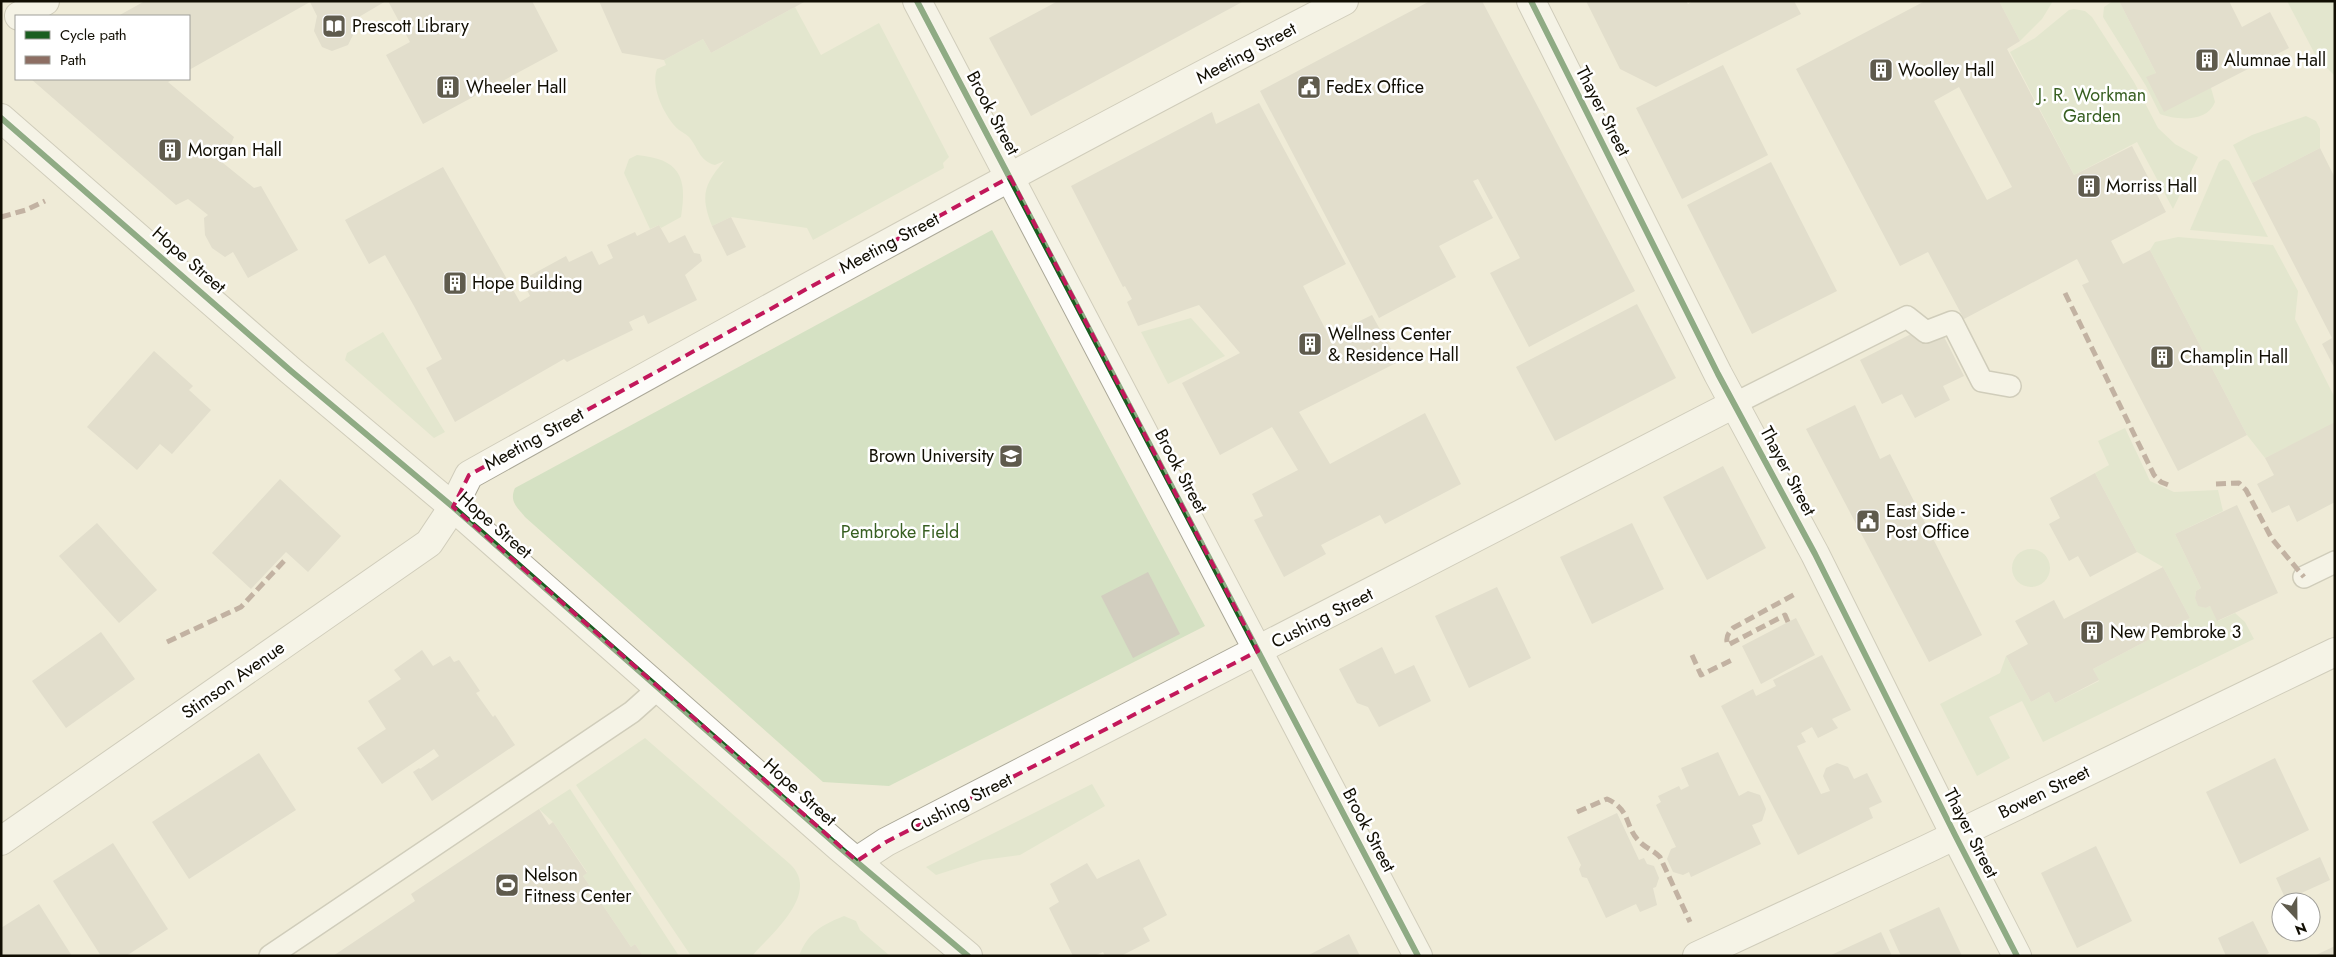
<svg xmlns="http://www.w3.org/2000/svg" width="2336" height="957" viewBox="0 0 2336 957" font-family="Jost,sans-serif">
<style>
.green{fill:#d5e1c3}
.building{fill:#d2cebf;fill-rule:evenodd}
.lines{fill:none;stroke-linecap:round;stroke-linejoin:round}
.service-casing{stroke:#aba898;stroke-width:24}
.minor-casing{stroke:#aba898;stroke-width:30}
.tertiary-casing{stroke:#aba898;stroke-width:30}
.secondary-casing{stroke:#aba898;stroke-width:30}
.service{stroke:#fdfcf9;stroke-width:21}
.minor{stroke:#fdfcf9;stroke-width:28}
.tertiary{stroke:#fdfcf9;stroke-width:28}
.secondary{stroke:#fdfcf9;stroke-width:28}
.quiet{stroke:#8d6e63;stroke-width:5;stroke-dasharray:10 5;stroke-linecap:butt}
.cycleway-casing{stroke:#fff;stroke-width:9}
.cycleway{stroke:#1b5e20;stroke-width:6}
.marked{fill:none;stroke:#c2185b;stroke-width:4;stroke-dasharray:10 6;stroke-linejoin:round}
.labels{text-anchor:middle;stroke-width:5;stroke-linejoin:round;paint-order:stroke}
.poi-label{font-size:18px;fill:#110e03;stroke:#fff;text-anchor:start}
.street-label{font-size:18px;fill:#110e03;stroke:#fff}
.park-label{font-size:18px;fill:#385f22;stroke:#fff}
</style>
<rect width="100%" height="100%" fill="#efebd7"/>
<g class="green">
<path d="M1999,1h54l-11,18 -22,22z"/>
<path d="M2113,1h6l37,72 -9,5 64,10 4,14c-8,21 -38,18 -55,12l-14,-28 -43,-69 1,-10z"/>
<path d="M2287,1h48v75l-18,-18z"/>
<path d="M795,7l26,48 58,-32 70,134 -6,6 1,5 -131,72 -6,-12 -76,-11 -19,9c-12,-31 -8,-41 12,-65l-9,4c-16,-4 -17,-18 -26,-28 -3,-3 -7,-5 -10,-7 -14,-12 -29,-43 -22,-61l9,-4 -2,-5 39,-21 8,14z"/>
<path d="M2074,9l11,2 7,6 42,65 24,46 17,16 23,13 -25,52 -36,-67 -63,33 -64,-123 25,-14 34,-28z"/>
<path d="M2306,116l10,5 4,8v19l-68,35 -19,-38 19,-10z"/>
<path d="M637,155c42,4 51,21 44,62l-20,11 -2,-3 -9,4 -26,-56 5,-14z"/>
<path d="M2224,159l5,2 39,76 -78,-7 29,-68z"/>
<path d="M992,230l213,396 -316,160 -66,-4 -298,-265c-8,-10 -16,-16 -10,-29z"/>
<path d="M2178,237l95,8 25,46 -3,28 40,79v25l-70,35 -18,-23 -97,-185 5,-8z"/>
<path d="M1191,318l34,38 -57,28 -27,-52z"/>
<path d="M383,332l60,97 2,3 -11,6 -89,-78 2,-7z"/>
<path d="M2125,428l25,53 24,11 44,-2 5,21 -48,23 26,54 -5,3 -1,7 3,7 8,3 4,-2 8,15 17,-8 10,9 9,17 -211,103 -21,-41 -33,16 21,41 -33,18 -37,-72 60,-31 6,-17 25,46 18,-10 6,11 44,-22 -6,-12 97,-51 -27,-51 -26,-15 -42,-79 14,-8 -11,-24z"/>
<circle cx="2031" cy="568" r="19"/>
<path d="M645,738l145,126c31,29 -18,69 -38,92h-61l-115,-171z"/>
<path d="M1092,784l13,22 -85,49 -37,5 -47,15 -10,-8z"/>
<path d="M570,789l109,167h-36l-8,-12 -4,3 -48,-71 4,-4 -34,-50 -14,-13z"/>
<path d="M844,916l12,5 4,9 30,26h-91c9,-24 23,-31 45,-40z"/>
</g>
<g class="building">
<path d="M145,1h241l-34,20 1,14 -5,10 -16,6 -10,-4 -8,-16 3,-15 -7,-14 -121,68v-54h-71z"/>
<path d="M388,1h144l26,50 -135,73 -37,-69 24,-13z"/>
<path d="M599,1h207l-95,52 -8,-14 -39,21 -42,-7z"/>
<path d="M1058,1h186l-213,115 -42,-78z"/>
<path d="M1430,1h52l153,290 -106,56 -39,-74 30,-15 -42,-79 -5,2 20,37 -54,28 17,31 -77,41 -119,-227z"/>
<path d="M1586,1h100l2,3 5,-3h101l7,13 -145,73 -36,-18z"/>
<path d="M1925,1h74l21,40 -13,8 67,126 58,-29 34,66 -55,29 12,23 27,-14 97,185 -69,36 -96,-186 7,-3 -12,-23 -113,60 -36,-67 -28,14 -104,-197zM1959,87l53,100 -25,13 -53,-99z"/>
<path d="M2119,1h110l13,26 28,-15 19,36 -125,64 -18,-35 10,-4z"/>
<path d="M1723,65l45,90 -86,44 -46,-91z"/>
<path d="M31,79h143l-6,3 66,55 -11,26 31,25 7,-2 37,64 -50,28 -15,-26 -8,5 -13,-9 -7,-13 -1,-17 4,-3 -20,-16 -12,6z"/>
<path d="M1259,103l87,161 -43,22 26,50 43,-21 26,47 -99,50 31,52 95,-51 36,71 -76,40 -5,-9 -59,30 5,9 -42,23 -30,-57 9,-4 -11,-22 46,-24 -26,-43 -52,28 -38,-72 58,-30 -41,-48 -61,21 -11,-24 5,-3 -7,-13 -2,1 -52,-101 141,-74 4,12z"/>
<path d="M2320,148l15,30v191l-13,-25 10,-6 -80,-155z"/>
<path d="M1771,162l66,129 -85,43 -65,-129z"/>
<path d="M443,167l77,135 10,-6 -8,-16 44,-24 3,6 23,-11 7,14 14,-7 -6,-13 28,-13 2,4 22,-11 10,18 16,-8 9,18 6,1 2,7 -17,14 12,25 -49,24 -4,-9 -15,7 4,8 -66,32 -3,-3 -109,63 -29,-54 16,-9 -28,-53 -29,-51 -16,9 -24,-44z"/>
<path d="M731,217l15,30 -19,9 -15,-30z"/>
<path d="M1637,304l39,74 -121,63 -39,-74z"/>
<path d="M1917,331l6,11 19,-9 22,43 -21,10 7,14 -35,18 -13,-24 -20,10 -22,-44z"/>
<path d="M154,351l39,35 -4,4 22,20 -39,44 -12,-10 -23,26 -50,-43z"/>
<path d="M1855,405l25,54 10,-5 92,181 -53,27 -123,-233z"/>
<path d="M2335,422v80l-38,20 -8,-17 -17,8 -15,-29 17,-9 -9,-17z"/>
<path d="M1723,466l43,82 -59,32 -44,-83z"/>
<path d="M2095,473l42,79 -47,25 -12,-21 -9,5 -20,-37 11,-6 -10,-20z"/>
<path d="M280,479l61,57 -33,36 -22,-20 -35,37 -39,-36z"/>
<path d="M2237,505l41,88 -61,28 -7,-15 -4,2 -8,-2 -3,-8 1,-7 5,-3 -26,-54z"/>
<path d="M97,523l60,67 -38,33 -60,-67z"/>
<path d="M1632,523l32,66 -72,35 -32,-67z"/>
<path d="M2163,567l27,51 -97,51 6,11 -44,23 -6,-11 -18,10 -25,-46 22,-12 -13,-23 39,-21 10,19z"/>
<path d="M1148,572l32,62 -47,24 -32,-62z"/>
<path d="M1497,587l34,71 -62,30 -34,-72z"/>
<path d="M1796,618l19,37 -54,29 -19,-38z"/>
<path d="M101,632l34,47 -69,49 -34,-47z"/>
<path d="M1382,647l13,27 19,-9 17,36 -52,26 -11,-20 -11,-4 -18,-34z"/>
<path d="M422,650l11,16 17,-10 4,6 5,-2 21,31 -4,2 17,24 2,-2 20,30 -83,56 -19,-29 6,-4 1,1 19,-13 -5,-7 -52,35 -25,-36 29,-19 -18,-28 33,-22 -7,-9z"/>
<path d="M1822,655l29,55 -19,9 6,9 -20,10 -6,-11 -11,6 5,9 -9,4 24,48 9,-3 -7,-15 3,-8 11,-5 11,4 6,12 13,-6 15,29 -13,6 4,10 -75,37 -77,-149 32,-17 3,7 20,-10 -3,-6z"/>
<path d="M1718,752l21,44 9,-5 12,4 6,14 -4,12 -10,4 9,19 -70,33 -2,-5 -6,3 -10,-3 -6,-13 4,-10 5,-2 -20,-42 5,-3 -3,-6 21,-10 2,4 8,-4 -8,-18z"/>
<path d="M259,753l37,57 -107,69 -37,-57z"/>
<path d="M2275,758l34,72 -69,34 -34,-72z"/>
<path d="M539,809l10,16 4,-3 34,51 -4,3 48,71 4,-3 8,12h-310l82,-55 -4,-7z"/>
<path d="M1617,813l22,47 5,-2 3,6 7,2 5,12 -3,9 -3,1 4,17 -17,7 -4,-8 -30,14 -19,-40 -5,-1 -3,-8 2,-4 -14,-28z"/>
<path d="M113,843l55,86 -42,27h-25l-48,-75z"/>
<path d="M2096,846l36,75 -55,27 -36,-75z"/>
<path d="M2320,857l10,23 -44,20 -10,-22z"/>
<path d="M1139,859l28,56 -24,13 7,13 -29,15h-16l-2,-4 -9,4h-21l-24,-48 10,-6 -9,-18 37,-21 10,16z"/>
<path d="M39,904l33,52h-70l-1,-28z"/>
<path d="M1939,907l23,49h-61l-12,-26z"/>
<path d="M2253,921l16,32 -6,3h-37l-8,-18z"/>
<path d="M1881,932l11,24h-63z"/>
<path d="M1349,934l11,22h-53z"/>
<path d="M2335,946v10h-21z"/>
</g>
<g class="lines">
<g class="service-casing">
<g id="service">
<path d="M1734,404l173,-87 19,15 26,-10 30,59 28,5"/>
<path d="M2304,577l31,-15"/>
<path d="M270,956l362,-244 28,-25"/>
</g>
</g>
<g class="minor-casing">
<g id="minor">
<path d="M1,841l428,-298 24,-36 16,-32c290,-162 580,-322 875,-474"/>
<path d="M857,861l29,-19 848,-438"/>
<path d="M1697,956l230,-107 408,-197"/>
</g>
</g>
<g class="tertiary-casing">
<g id="tertiary">
<path d="M917,1l501,955"/>
<path d="M1531,1l187,373 97,180 140,281 62,121"/>
<path d="M1,118l290,253 162,136 386,340 129,109"/>
</g>
</g>
<g class="secondary-casing">
<path id="secondary" d="M19,16l26,-15"/>
</g>
<use href="#service" class="service"/>
<use href="#minor" class="minor"/>
<use href="#tertiary" class="tertiary"/>
<use href="#secondary" class="secondary"/>
<g class="quiet">
<path d="M1,217l25,-7 19,-9"/>
<path d="M2065,293l89,182 7,7 10,4"/>
<path d="M2216,484l23,-1 7,7 26,49 32,38"/>
<path d="M1788,622l-3,-7 -57,30c-3,-7 0,-12 5,-17l64,-35"/>
<path d="M167,642l74,-35 43,-46"/>
<path d="M1692,655l9,20 33,-16"/>
<path d="M1577,812l30,-13c25,11 17,29 34,44 5,5 12,7 19,14l30,65"/>
</g>
<g class="cycleway-casing">
<g id="cycleway">
<path d="M917,1l501,955"/>
<path d="M1531,1l187,373 97,180 140,281 62,121"/>
<path d="M1,118l290,253 162,136 386,340 129,109"/>
</g>
</g>
<use href="#cycleway" class="cycleway"/>
</g>
<path d="M0 0H2336V957H0ZM1010,177l248,474 -372,191 -29,19 -404,-354 16,-32z" fill="#efebd7" fill-opacity=".55" fill-rule="evenodd"/>
<path class="marked" d="M1010,177l248,474 -372,191 -29,19 -404,-354 16,-32z"/>
<defs>
<g id="library-square" transform="scale(1.25)"><rect x="-9" y="-9" width="18" height="18" rx="4" fill="#5f5b4d" stroke="#fff"/><path d="M-6-4Q-3-5.5-.7-3.5V5Q-3 3-6 4ZM6-4Q3-5.5 .7-3.5V5Q3 3 6 4Z" fill="#fff"/></g>
<g id="building-square" transform="scale(1.25)"><rect x="-9" y="-9" width="18" height="18" rx="4" fill="#5f5b4d" stroke="#fff"/><path d="M-4-6H4V6H1V3H-1V6H-4ZM-2.5-4.3h1.7v1.8h-1.7ZM.8-4.3h1.7v1.8H.8ZM-2.5-1h1.7V.8h-1.7ZM.8-1h1.7V.8H.8Z" fill="#fff"/></g>
<g id="civic-square" transform="scale(1.25)"><rect x="-9" y="-9" width="18" height="18" rx="4" fill="#5f5b4d" stroke="#fff"/><path d="M-.6-6.5H3V-4.5H.6V-3L4-1V1h2V6H-6V1h2V-1L-.6-3ZM-1.2 2.5V6h2.4V2.5Z" fill="#fff"/></g>
<g id="university-square" transform="scale(1.25)"><rect x="-9" y="-9" width="18" height="18" rx="4" fill="#5f5b4d" stroke="#fff"/><path d="M0-5L7-2L0 1L-7-2ZM-4 1L0 2.5L4 1V4Q0 6-4 4Z" fill="#fff"/></g>
<g id="stadium-square" transform="scale(1.25)"><rect x="-9" y="-9" width="18" height="18" rx="4" fill="#5f5b4d" stroke="#fff"/><path d="M0-5a6.5 5 0 1 0 0 10a6.5 5 0 1 0 0-10ZM-3.5-1.8h7v3.6h-7Z" fill="#fff"/></g>
</defs>
<g fill-rule="evenodd">
<use href="#library-square" x="334" y="26"/>
<use href="#building-square" x="2207" y="60"/>
<use href="#building-square" x="1881" y="70"/>
<use href="#building-square" x="448" y="87"/>
<use href="#civic-square" x="1309" y="87"/>
<use href="#building-square" x="170" y="150"/>
<use href="#building-square" x="2089" y="186"/>
<use href="#building-square" x="455" y="283"/>
<use href="#building-square" x="1310" y="344"/>
<use href="#building-square" x="2162" y="357"/>
<use href="#university-square" x="1011" y="456"/>
<use href="#civic-square" x="1868" y="521"/>
<use href="#building-square" x="2092" y="632"/>
<use href="#stadium-square" x="507" y="885"/>
</g>
<g class="labels">
<g class="poi-label">
<text x="352" y="32">Prescott Library</text>
<text x="2224" y="66">Alumnae Hall</text>
<text x="1898" y="76">Woolley Hall</text>
<text x="466" y="93">Wheeler Hall</text>
<text x="1326" y="93">FedEx Office</text>
<text x="188" y="156">Morgan Hall</text>
<text x="2106" y="192">Morriss Hall</text>
<text x="472" y="289">Hope Building</text>
<text x="1328" y="340">Wellness Center<tspan x="1328" dy="21">&amp; Residence Hall</tspan></text>
<text x="2180" y="363">Champlin Hall</text>
<text x="994" y="462" text-anchor="end">Brown University</text>
<text x="1886" y="517">East Side -<tspan x="1886" dy="21">Post Office</tspan></text>
<text x="2110" y="638">New Pembroke 3</text>
<text x="524" y="881">Nelson<tspan x="524" dy="21">Fitness Center</tspan></text>
</g>
<g class="street-label">
<text transform="translate(1246 53) rotate(-28)" y="6">Meeting Street</text>
<text transform="translate(1603 111) rotate(63)" y="6">Thayer Street</text>
<text transform="translate(993 113) rotate(62)" y="6">Brook Street</text>
<text transform="translate(889 243) rotate(-28)" y="6">Meeting Street</text>
<text transform="translate(189 260) rotate(41)" y="6">Hope Street</text>
<text transform="translate(534 439) rotate(-29)" y="6">Meeting Street</text>
<text transform="translate(1181 471) rotate(62)" y="6">Brook Street</text>
<text transform="translate(1788 471) rotate(62)" y="6">Thayer Street</text>
<text transform="translate(495 525) rotate(41)" y="6">Hope Street</text>
<text transform="translate(1322 618) rotate(-27)" y="6">Cushing Street</text>
<text transform="translate(233 680) rotate(-35)" y="6">Stimson Avenue</text>
<text transform="translate(800 792) rotate(42)" y="6">Hope Street</text>
<text transform="translate(2044 792) rotate(-26)" y="6">Bowen Street</text>
<text transform="translate(961 803) rotate(-27)" y="6">Cushing Street</text>
<text transform="translate(1369 830) rotate(62)" y="6">Brook Street</text>
<text transform="translate(1971 833) rotate(63)" y="6">Thayer Street</text>
</g>
<g class="park-label">
<text x="2092" y="101">J. R. Workman<tspan x="2092" dy="21">Garden</tspan></text>
<text x="900" y="538">Pembroke Field</text>
</g>
</g>
<rect width="2336" height="957" fill="none" stroke="#110e03" stroke-width="5"/>
<rect x="15" y="15" width="175" height="65" fill="#ffffff" stroke="#a09f9a"/>
<rect x="25" y="31" width="25" height="8" fill="#1b5e20" stroke="#a09f9a"/>
<text x="60" y="40" font-size="15" fill="#110e03">Cycle path</text>
<rect x="25" y="56" width="25" height="8" fill="#8d6e63" stroke="#a09f9a"/>
<text x="60" y="65" font-size="15" fill="#110e03">Path</text>
<g transform="translate(2296 917) rotate(158)"><circle r="24" fill="#ffffff" stroke="#a09f9a"/>
<path d="M0-4L9 19L0 12L-9 19Z" fill="#5f5b4d"/>
<text y="-8" font-size="14" font-weight="bold" text-anchor="middle" fill="#110e03">N</text>
</g>
</svg>
